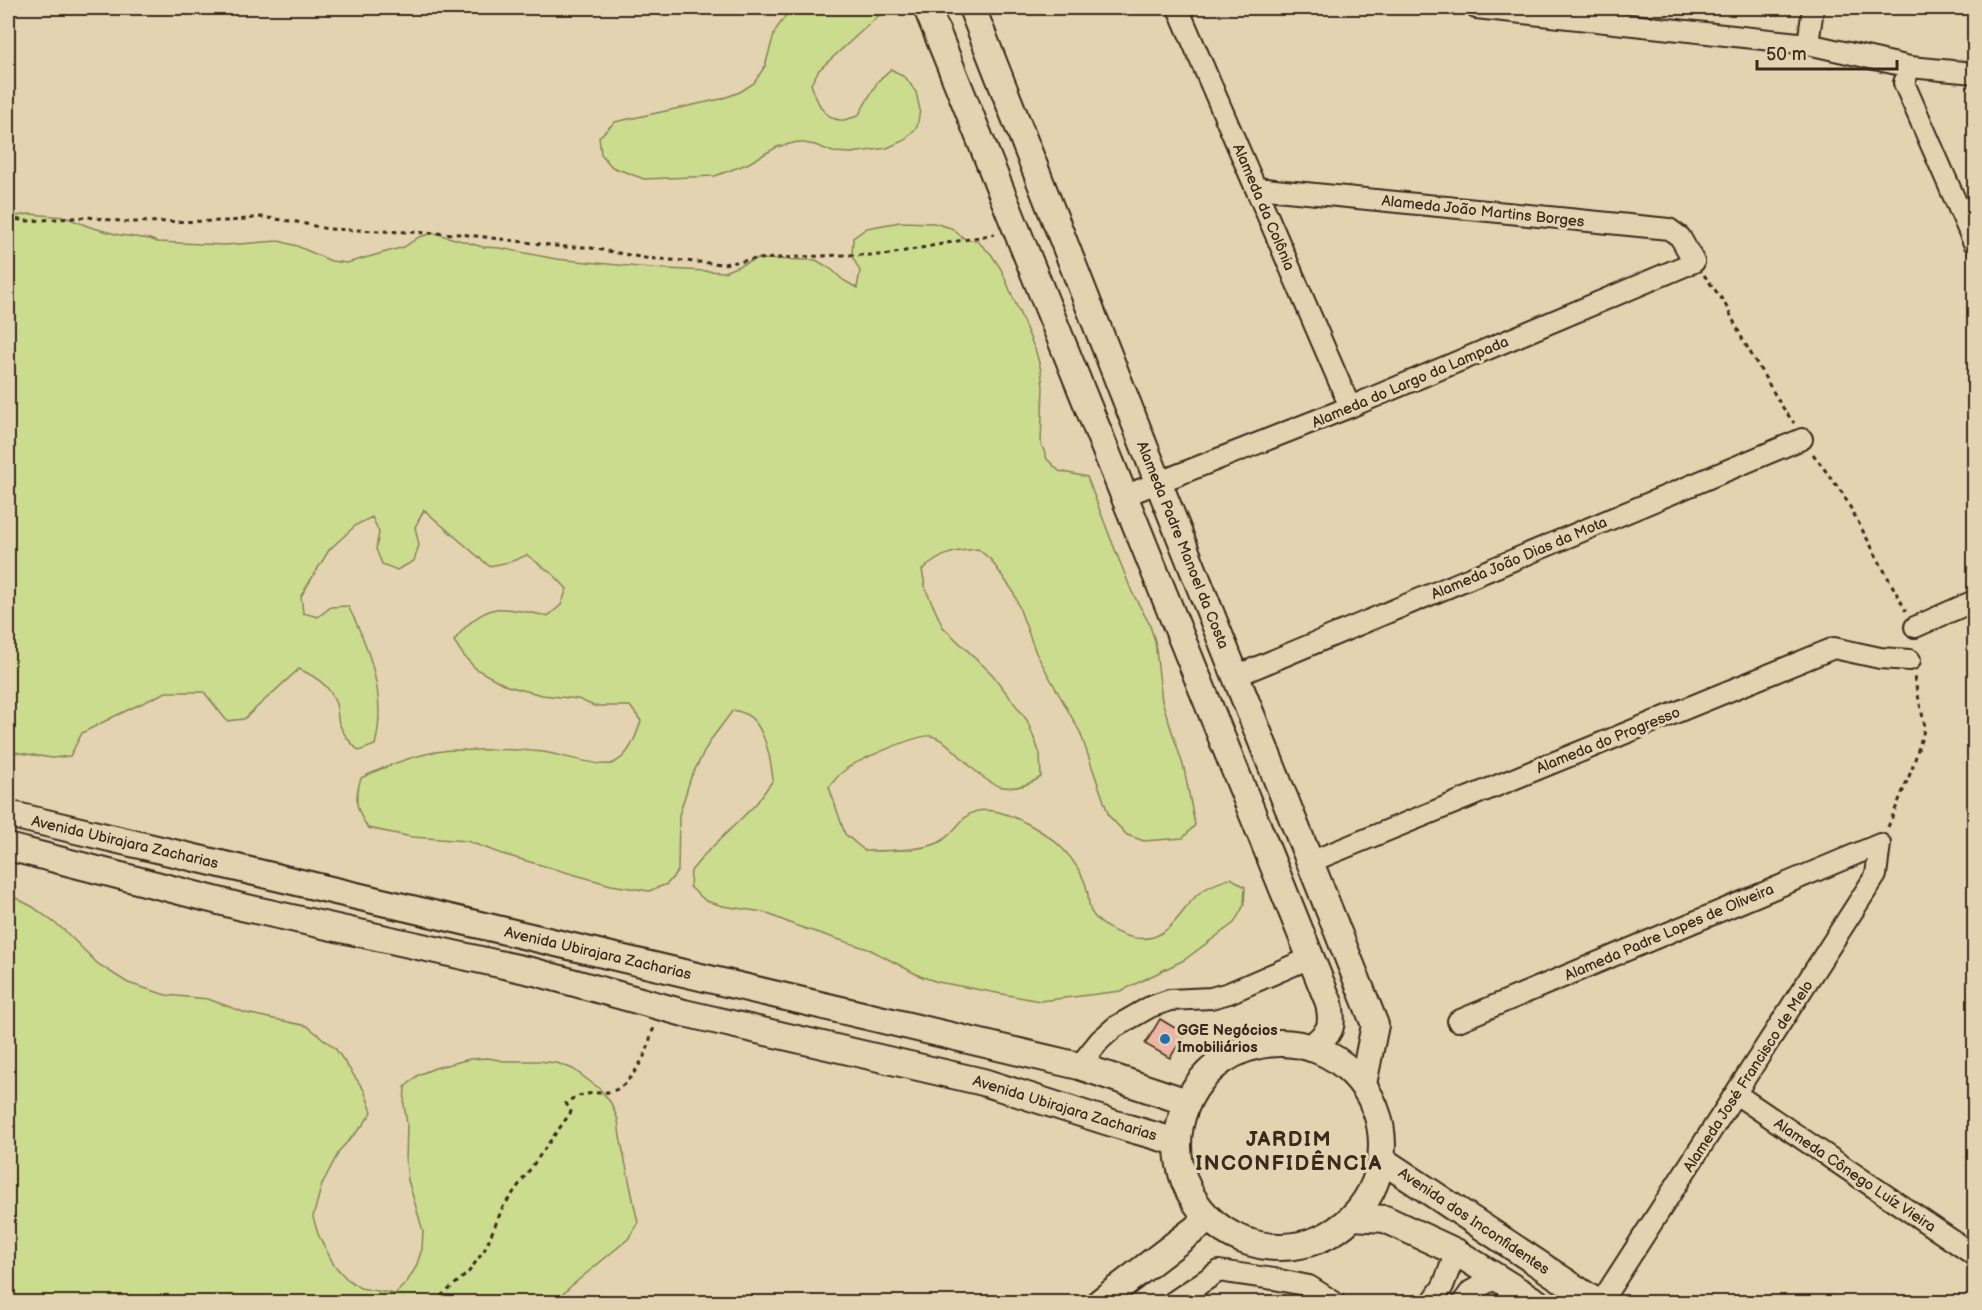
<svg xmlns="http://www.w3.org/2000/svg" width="1982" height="1310" viewBox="0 0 1982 1310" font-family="'Balsamiq Sans',sans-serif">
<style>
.green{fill:#ccdc8f;stroke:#848356;stroke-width:1.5}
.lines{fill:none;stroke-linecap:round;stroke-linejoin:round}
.stream{stroke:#679192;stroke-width:5}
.building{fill:#edb5a4;stroke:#3b2a1e;stroke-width:1.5}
.minor-casing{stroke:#3b2a1e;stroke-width:24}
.major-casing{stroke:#3b2a1e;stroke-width:30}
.path{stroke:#3b2a1e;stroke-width:3;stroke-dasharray:4.5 4.5;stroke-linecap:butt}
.minor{stroke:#e4d3b0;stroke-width:20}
.major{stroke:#e4d3b0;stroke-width:26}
.poi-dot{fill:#1f6fb2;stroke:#e4d3b0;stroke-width:2}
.labels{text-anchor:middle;stroke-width:6;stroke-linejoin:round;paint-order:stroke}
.street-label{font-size:15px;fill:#3b2a1e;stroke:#e4d3b0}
.poi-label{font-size:15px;font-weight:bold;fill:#3b2a1e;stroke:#e4d3b0;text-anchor:start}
.district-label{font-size:21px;font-weight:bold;letter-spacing:1.5px;fill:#3b2a1e;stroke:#e4d3b0}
</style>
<rect width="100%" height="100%" fill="#e4d3b0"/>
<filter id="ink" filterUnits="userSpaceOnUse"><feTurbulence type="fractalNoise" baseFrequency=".0167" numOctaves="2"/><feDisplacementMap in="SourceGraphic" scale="12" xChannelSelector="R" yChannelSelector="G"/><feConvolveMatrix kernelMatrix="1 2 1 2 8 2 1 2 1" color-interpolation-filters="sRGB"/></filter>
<g filter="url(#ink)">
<g class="green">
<path d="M791,8h96l-68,62 -8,14c5,15 11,34 29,36 5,1 13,-3 18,-4l20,-35 13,-12 15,9 10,14 4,18 -3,17 -12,13 -18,8 -36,5 -18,-1 -18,-7 -17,-3 -21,5 -30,17 -32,12 -71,3 -32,-12 -11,-13 -2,-17 16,-15 106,-23 19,-7 14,-9 11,-17 10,-35z"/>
<path d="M30,214l35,3 25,10 29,8 31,4 7,3 68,3 54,-4 18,5 34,15 16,2 57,-16 15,-10 15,-4 49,14 17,1 56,11 93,9 75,4 32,-13 60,1 15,9 12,11 14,8 3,-17 -8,-15 1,-18 14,-10 33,-6 34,1 17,5 14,11 12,2 14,13 10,15 35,83 5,18 2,17 -2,56 6,16 12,12 28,6 25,65 20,50 17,31 6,18 7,60 22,67 11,57 -12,13 -39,3 -17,-6 -18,-19 -29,-84 -44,-79 -23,-62 -22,-31 -13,-11c-26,2 -35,4 -56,21l4,20 17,37 49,47 35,46 13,34 1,23c-38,24 -56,4 -83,-23 -8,-7 -16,-16 -27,-18 -12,-2 -76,25 -86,34 -6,4 -11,11 -16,17l16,47 20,17c19,0 56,0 73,-8 23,-12 23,-38 56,-32 21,4 52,21 68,37 11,11 22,28 25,42 2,6 1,13 3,19 8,19 43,34 63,28 21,-7 30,-29 45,-43 9,-8 22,-12 33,-16l14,9 -1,18 -10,18 -50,37 -63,31 -81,10 -102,-19 -18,-6 -49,-26 -74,-24 -34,-14 -40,-6 -17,-5 -16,-14 1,-16 14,-17 51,-50 17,-24c-2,-19 -8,-55 -26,-65 -4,-3 -10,-4 -14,-5l-23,31 -19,36 -12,38 -1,56 -11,13 -18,7 -38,-6 -109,-31 -35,-13 -55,-4 -44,-9c-13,-20 -14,-28 -7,-50 25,-12 55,-24 82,-27 11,-2 22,0 32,-1 23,-1 46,-1 68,2 15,2 56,15 68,12 18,-6 25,-28 30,-43l-11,-15h-36l-16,-7 -36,-4 -35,-9 -31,-17 -12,-13 -10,-15c10,-14 24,-28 42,-32 12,-2 40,5 52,7l13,-11 6,-16 -12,-13 -28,-21 -17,7 -21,4 -65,-56 -9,17 4,18 -5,16 -17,9 -15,-6 -6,-15 3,-17 -7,-15 -16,8 -27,25 -28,46 2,17 15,4 13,-10 17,-1c22,42 39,92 27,139l-16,6c-8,-8 -16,-16 -20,-28 -2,-6 -1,-13 -3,-19 -6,-19 -20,-27 -37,-35l-55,50 -17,2 -23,-29h-38l-53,25 -31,16 -12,23 -18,2 -44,-7v-534z"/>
<path d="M8,894l25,13 31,23 34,34 30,19 38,12 42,4 38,14 61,13 28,22 29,42 8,22 -9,13 -23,25 -18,34 -9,33 5,17 16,31 12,13 14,10 35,6 12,-12 9,-15 6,-18 1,-18 -15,-51 -2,-18 1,-38 -3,-19 1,-18 13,-12 17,-7 35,-9 18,-1 16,3h35l18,2 16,6 27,20 11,14 7,17 2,17 18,86 -10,16 -58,48 -15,15h-547z"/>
</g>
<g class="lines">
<path class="stream" d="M1933,8l41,6"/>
</g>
<path class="building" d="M1160,1019l25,15 -15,24 -25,-14z"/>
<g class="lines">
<g class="minor-casing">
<g id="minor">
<path d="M1178,8l172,399"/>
<path d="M1476,8l332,36 102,23 64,6"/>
<path d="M1808,44l5,-36"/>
<path d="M1910,67l-6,16 70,160"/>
<path d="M1124,496l226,-89 344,-145 -14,-25 -11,-8 -413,-41"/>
<path d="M1915,627l59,-26"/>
<path d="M1236,676l566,-237"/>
<path d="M1310,862l524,-214 46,10 30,2"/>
<path d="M1458,1021l422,-177 -4,31 -275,427"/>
<path d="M1079,1066l21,-26 15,-13 35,-20 20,-7 41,-2 18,-5 81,-35"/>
<path d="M1736,1094l238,161"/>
<path d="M1173,1302l46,-31 55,8 35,7 25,16"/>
<path d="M1432,1302l11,-16 13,-34"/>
<path d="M1463,1302l8,-11 27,-14"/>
</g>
</g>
<g class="major-casing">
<g id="major">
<path d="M927,8l402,995c5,25 1,30 -18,45"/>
<path d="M972,8l187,476 216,541 -12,59"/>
<path d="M8,814l1071,252 108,36"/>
<path d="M8,847l234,60 293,65 149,41 299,69 145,46 49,14"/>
<circle cx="1280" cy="1145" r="102"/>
<path d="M1382,1160l214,142"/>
<path d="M1353,1217l32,2 71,33 80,50"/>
<path d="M1100,1302l108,-83"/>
</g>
</g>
<g class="path">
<path d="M8,218l19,3 61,-4 39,5 104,-1 30,-4 36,5 30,7 133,5 105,13h21l59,11 78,6 33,-5 87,-4h41l111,-21"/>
<path d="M1704,275l20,27 19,38 38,65 13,18"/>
<path d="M1813,454l30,40 63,117"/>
<path d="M1888,827l24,-58 13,-42 -11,-50"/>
<path d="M434,1302l34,-29 17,-24 18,-42 68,-95 -5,-9c18,-15 39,-6 53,-15 11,-7 23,-26 28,-38 3,-8 3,-15 7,-22"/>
</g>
<use href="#minor" class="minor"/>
<use href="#major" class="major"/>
</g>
</g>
<circle class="poi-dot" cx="1165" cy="1039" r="6"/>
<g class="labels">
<g class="street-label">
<text transform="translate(1264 207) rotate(67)" y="5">Alameda da Colônia</text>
<text transform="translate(1483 211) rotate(6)" y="5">Alameda João Martins Borges</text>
<text transform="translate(1410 382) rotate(-23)" y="5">Alameda do Largo da Lampada</text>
<text transform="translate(1183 545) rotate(68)" y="5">Alameda Padre Manoel da Costa</text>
<text transform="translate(1519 558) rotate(-23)" y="5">Alameda João Dias da Mota</text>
<text transform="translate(1608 740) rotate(-22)" y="5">Alameda do Progresso</text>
<text transform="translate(125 842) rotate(13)" y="5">Avenida Ubirajara Zacharias</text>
<text transform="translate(1669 932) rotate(-23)" y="5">Alameda Padre Lopes de Oliveira</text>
<text transform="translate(598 953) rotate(13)" y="5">Avenida Ubirajara Zacharias</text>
<text transform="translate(1748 1076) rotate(-57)" y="5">Alameda José Francisco de Melo</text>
<text transform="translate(1065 1108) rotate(17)" y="5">Avenida Ubirajara Zacharias</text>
<text transform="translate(1855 1175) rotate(34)" y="5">Alameda Cônego Luíz Vieira</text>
<text transform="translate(1474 1221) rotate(34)" y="5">Avenida dos Inconfidentes</text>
</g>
<g class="poi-label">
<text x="1177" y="1035">GGE Negócios<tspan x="1177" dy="17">Imobiliários</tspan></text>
</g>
<g class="district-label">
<text x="1289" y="1146">JARDIM<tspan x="1289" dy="24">INCONFIDÊNCIA</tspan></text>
</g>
</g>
<rect width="1982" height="1310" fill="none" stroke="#e4d3b0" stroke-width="30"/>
<rect x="15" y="15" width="1952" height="1280" fill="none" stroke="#3b2a1e" stroke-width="2" filter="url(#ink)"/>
<path d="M1757 60v9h140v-9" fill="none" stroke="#3b2a1e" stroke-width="3"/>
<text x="1766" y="60" font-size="18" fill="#3b2a1e" stroke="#e4d3b0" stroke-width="4.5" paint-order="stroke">50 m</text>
</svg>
